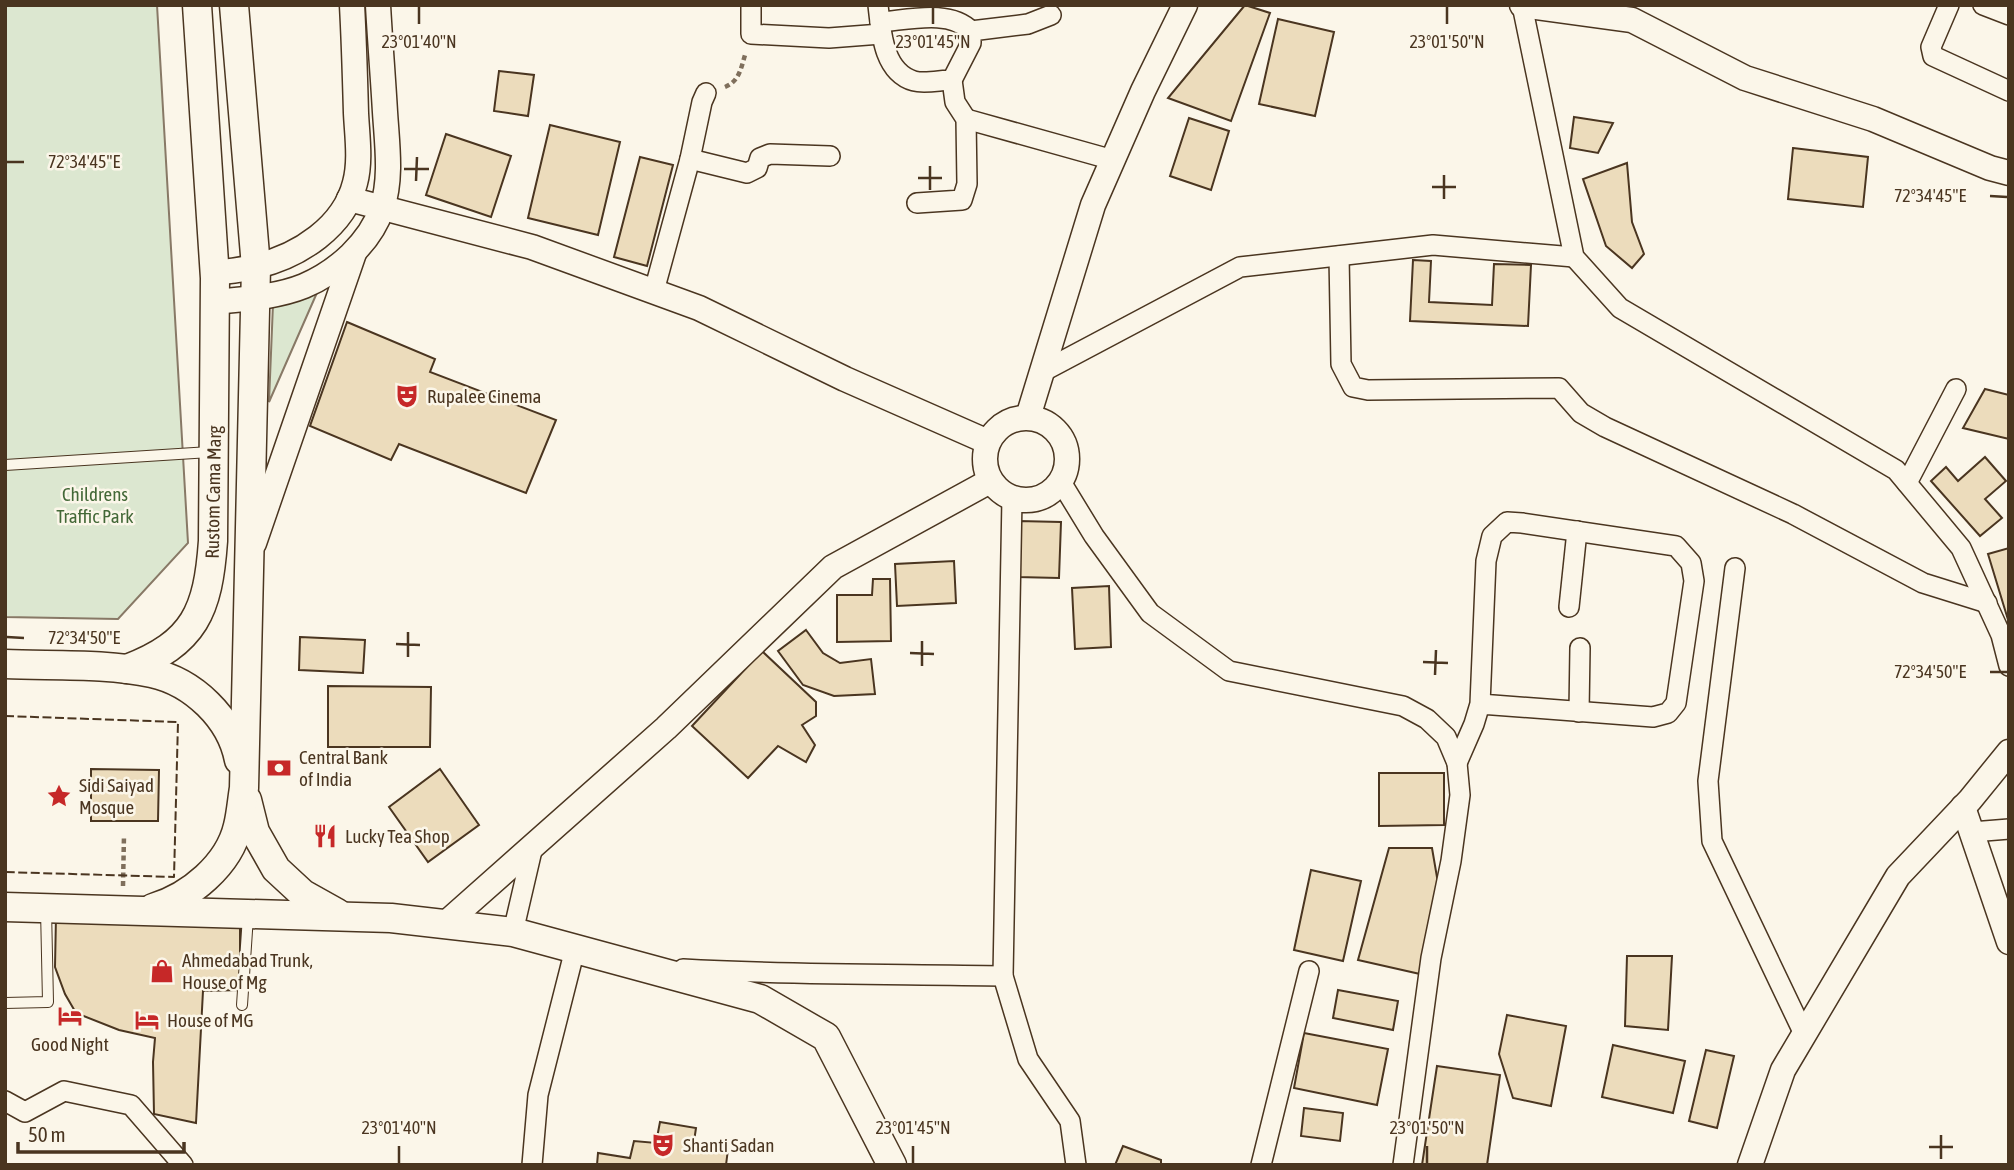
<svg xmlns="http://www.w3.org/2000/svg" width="2014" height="1170" viewBox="0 0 2014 1170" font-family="'Asap Condensed',sans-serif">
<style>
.green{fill:#dce7d0;stroke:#887966;stroke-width:2}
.building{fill:#ecdcbc;stroke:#4a3520;stroke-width:2}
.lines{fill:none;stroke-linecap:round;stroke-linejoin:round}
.service-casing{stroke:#4a3520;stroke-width:12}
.minor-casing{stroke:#4a3520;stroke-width:22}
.tertiary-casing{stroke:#4a3520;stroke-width:27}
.secondary-casing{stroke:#4a3520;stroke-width:31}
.path{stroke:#7f6f5c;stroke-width:4.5;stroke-dasharray:5 3.5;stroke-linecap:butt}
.service{stroke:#fbf6e9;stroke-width:10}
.minor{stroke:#fbf6e9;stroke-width:19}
.tertiary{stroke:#fbf6e9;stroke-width:24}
.secondary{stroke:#fbf6e9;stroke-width:28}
.fence{stroke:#4a3520;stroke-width:2;stroke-dasharray:9 3.5;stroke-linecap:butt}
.ticks{fill:none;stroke:#4a3520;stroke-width:2.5}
.labels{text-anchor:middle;stroke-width:5;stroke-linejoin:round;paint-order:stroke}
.poi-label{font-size:19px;fill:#4a3520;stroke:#fbf6e9;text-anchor:start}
.street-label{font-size:19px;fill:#4a3520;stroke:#fbf6e9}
.park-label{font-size:19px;fill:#436837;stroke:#fbf6e9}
.ticks-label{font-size:18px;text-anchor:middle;fill:#4a3520;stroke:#fbf6e9;stroke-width:5;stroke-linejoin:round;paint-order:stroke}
</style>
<rect width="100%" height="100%" fill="#fbf6e9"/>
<g class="green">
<path d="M5,5h152l31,538 -70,76 -113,-2z"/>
<path d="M323,279l-54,123 4,-98z"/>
</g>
<g class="building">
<path d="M1245,5l25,8 -39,108 -63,-23z"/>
<path d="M1278,19l56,13 -19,84 -56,-12z"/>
<path d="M499,71l35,4 -6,41 -34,-5z"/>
<path d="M1574,117l39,6 -15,30 -28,-5z"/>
<path d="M1189,118l40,13 -18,59 -41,-14z"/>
<path d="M550,125l70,17 -22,93 -70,-17z"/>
<path d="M446,134l65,22 -20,61 -65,-22z"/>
<path d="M1793,148l75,9 -5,50 -75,-8z"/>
<path d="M640,157l33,8 -26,101 -33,-9z"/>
<path d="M1627,163l5,59 12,32 -12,14 -26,-22 -23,-67z"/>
<path d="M1413,260l18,1 -2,41 63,3 2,-41 37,1 -3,61 -118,-5z"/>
<path d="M347,322l88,37 -5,13 126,48 -30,73 -127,-49 -8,16 -81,-34z"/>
<path d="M1985,389l24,6v44l-46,-11z"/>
<path d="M1985,457l21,24 -21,18 17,19 -22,18 -49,-55 15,-14 12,14z"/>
<path d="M1018,521l43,1 -2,56 -42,-1z"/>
<path d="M2009,548v75l-21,-69z"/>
<path d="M954,561l2,42 -59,3 -2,-42z"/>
<path d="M873,579h17l1,62 -54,1v-47h35z"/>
<path d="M1109,586l2,61 -36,2 -3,-61z"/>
<path d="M806,630l17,23 17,10 31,-4 4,35 -41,2 -31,-11 -25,-34z"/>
<path d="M300,637l65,3 -2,33 -64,-3z"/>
<path d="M762,651l54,51v14l-14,9 13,20 -9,17 -28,-16 -30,32 -56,-52z"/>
<path d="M328,686l103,1 -1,60h-102z"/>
<path d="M91,769l68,1 -1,51h-67z"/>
<path d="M440,769l39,56 -51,37 -39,-55z"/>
<path d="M1379,773h65v52l-65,1z"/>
<path d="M1389,848h43l6,35 -18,91 -62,-14z"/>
<path d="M1311,870l50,11 -18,80 -49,-11z"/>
<path d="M56,916l184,4v70l-37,1 -7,132 -42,-9 -1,-52 2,-24 -36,-8 -43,-17 -11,-19 -10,-27z"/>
<path d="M1627,956h45l-4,74 -43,-4z"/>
<path d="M1338,990l60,11 -5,29 -60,-12z"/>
<path d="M1507,1015l59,11 -15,80 -38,-8 -14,-44z"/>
<path d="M1304,1033l84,16 -11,56 -83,-17z"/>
<path d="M1613,1045l72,16 -12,52 -71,-16z"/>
<path d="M1706,1050l28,6 -17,72 -28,-7z"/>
<path d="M1437,1066l63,9 -13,90h-65z"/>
<path d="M1304,1108l39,5 -3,28 -39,-5z"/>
<path d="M660,1122l36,6 -3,20 35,1 -2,16h-129l1,-12 32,5 4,-17 22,2z"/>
<path d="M1123,1146l38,14v5h-46z"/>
</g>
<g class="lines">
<g class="service-casing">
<g id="service">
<path d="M5,465l205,-13"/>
<path d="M5,1003l43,-1 -2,-93"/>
<path d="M242,1005l6,-89"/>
</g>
</g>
<g class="minor-casing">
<g id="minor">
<path d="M751,5v29l78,4 52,-4"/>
<path d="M878,5c3,26 5,67 36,76 11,3 27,-1 38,-1l19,-37v-12l57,-7 23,-9"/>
<path d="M1522,5l52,252 46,51 276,162 65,78 40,87 8,31"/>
<path d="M1949,5l-18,42 2,9 76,35"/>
<path d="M1983,5l26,10"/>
<path d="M880,22c28,-2 70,-13 91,9"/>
<path d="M966,119l147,41"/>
<path d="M690,159l12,-57 4,-9"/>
<path d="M917,203l45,-3 5,-16 -1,-65 -11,-17 -3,-22"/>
<path d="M1339,256l2,108 12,23 15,3 191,-2 22,25 24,14 188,87 130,69 64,20"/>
<path d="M654,291l36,-132 57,14 10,-5 3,-10 10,-4 60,2"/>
<path d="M1040,373l200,-106 193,-22 141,12"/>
<path d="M1061,482l33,54 56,77 79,58 174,35 24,13 19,18 11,26 3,32 -9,66 -20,97 -28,207"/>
<path d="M1907,483l49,-94"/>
<path d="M1012,498l-9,478 25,83 42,62 6,44"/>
<path d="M1735,568l-27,213 4,60 92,193"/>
<path d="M1569,607l8,-76"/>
<path d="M1579,712l1,-64"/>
<path d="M1457,763l17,-39 6,-20 6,-143 6,-25 15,-14 15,1 154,23 15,17 3,18 -18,122 -8,10 -15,4 -173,-13"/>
<path d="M1972,832l37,-3"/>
<path d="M513,932l20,-86"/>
<path d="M683,969c106,6 213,5 320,7"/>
<path d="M5,1101l20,11 39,-21 67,14 52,60"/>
<path d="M532,1165l6,-70 37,-146"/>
<path d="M1261,1165l48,-194"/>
</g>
</g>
<g class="tertiary-casing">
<g id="tertiary">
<path d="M1522,5l110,15 113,58 128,41 117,49 19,5"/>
<path d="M349,199l183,48 167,61 146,71 143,63"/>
<path d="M214,273c14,-2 29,-3 43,-7 42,-10 87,-39 98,-83 6,-22 2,-48 1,-70 -1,-36 -2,-72 -4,-108"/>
<path d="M215,302c29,-3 62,-5 89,-16 33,-14 66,-43 78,-78 10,-30 5,-64 3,-96 -2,-35 -5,-71 -7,-107"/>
<path d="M1028,417l65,-212 50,-114 42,-86"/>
<circle cx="1026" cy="459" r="41"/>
<path d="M254,543l100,-290"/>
<path d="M1963,807l46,135"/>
<path d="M445,924l221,-196 167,-161 157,-86"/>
<path d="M1750,1165l33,-95 115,-194 72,-76 39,-48"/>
</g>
</g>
<g class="secondary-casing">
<g id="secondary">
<path d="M5,664c46,2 102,-1 147,9 41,9 79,45 87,87"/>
<path d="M127,669c68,-26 81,-58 86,-128l2,-263 -18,-273"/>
<path d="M247,800l8,32 21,37 27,25 34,19"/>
<path d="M5,907l386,11 122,14 247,67 66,38 66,128"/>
<path d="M153,908c37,-11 76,-43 85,-82 3,-12 4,-26 6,-38l12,-521 -22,-262"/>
</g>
</g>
<g class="path">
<path d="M725,87c15,-6 16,-20 21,-35"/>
<path d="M123,886l1,-51"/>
</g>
<use href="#service" class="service"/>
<use href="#minor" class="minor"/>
<use href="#tertiary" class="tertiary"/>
<use href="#secondary" class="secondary"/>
<path class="fence" d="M5,716l173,6 -4,155 -169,-5"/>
</g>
<path class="ticks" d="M419,24v-17M933,24v-17M1447,24v-17M7,162h17M404,169h25M918,178h24M416,181l1,-24M1432,187h24M930,190v-24M1990,196l17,1M1444,199v-24M7,637l17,1M396,644l24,1M910,653l24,1M408,657v-25M1423,662l25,1M922,666v-25M1990,672h17M1435,675l1,-25M1929,1147h24M1941,1159v-24M399,1163v-17M913,1163v-17M1427,1163v-17"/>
<defs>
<g id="theatre-bare" transform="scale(1.89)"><path d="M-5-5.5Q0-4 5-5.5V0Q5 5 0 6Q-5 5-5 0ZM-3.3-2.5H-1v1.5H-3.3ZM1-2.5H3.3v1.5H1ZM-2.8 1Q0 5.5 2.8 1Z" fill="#c62828" stroke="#fbf6e9" stroke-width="2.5" paint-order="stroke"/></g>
<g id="bank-bare" transform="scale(1.89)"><path d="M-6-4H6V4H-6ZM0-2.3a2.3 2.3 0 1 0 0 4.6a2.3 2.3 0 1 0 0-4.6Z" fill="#c62828" stroke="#fbf6e9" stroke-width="2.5" paint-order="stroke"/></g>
<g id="sight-bare" transform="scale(1.89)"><path d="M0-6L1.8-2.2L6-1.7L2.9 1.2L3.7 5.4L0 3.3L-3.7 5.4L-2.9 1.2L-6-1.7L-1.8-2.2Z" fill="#c62828" stroke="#fbf6e9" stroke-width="2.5" paint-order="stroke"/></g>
<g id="restaurant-bare" transform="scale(1.89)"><path d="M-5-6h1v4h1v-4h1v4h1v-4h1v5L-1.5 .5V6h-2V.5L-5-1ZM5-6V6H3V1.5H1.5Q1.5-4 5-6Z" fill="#c62828" stroke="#fbf6e9" stroke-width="2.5" paint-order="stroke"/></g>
<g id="shop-bare" transform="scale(1.89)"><path d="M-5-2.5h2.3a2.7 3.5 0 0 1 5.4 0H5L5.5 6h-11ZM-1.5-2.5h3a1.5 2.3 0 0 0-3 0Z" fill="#c62828" stroke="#fbf6e9" stroke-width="2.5" paint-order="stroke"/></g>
<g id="hotel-bare" transform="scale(1.89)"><path d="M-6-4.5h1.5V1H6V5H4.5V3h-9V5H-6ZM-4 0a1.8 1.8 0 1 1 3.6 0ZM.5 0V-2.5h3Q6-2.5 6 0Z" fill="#c62828" stroke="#fbf6e9" stroke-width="2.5" paint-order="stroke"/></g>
</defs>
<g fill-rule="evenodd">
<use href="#theatre-bare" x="407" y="396"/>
<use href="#bank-bare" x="279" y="768"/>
<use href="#sight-bare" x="59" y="796"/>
<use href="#restaurant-bare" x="325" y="836"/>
<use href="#shop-bare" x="162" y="971"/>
<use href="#hotel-bare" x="70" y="1016"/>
<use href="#hotel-bare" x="147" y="1020"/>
<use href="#theatre-bare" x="663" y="1145"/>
</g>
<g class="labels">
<g class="poi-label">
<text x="427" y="403">Rupalee Cinema</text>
<text x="299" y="764">Central Bank<tspan x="299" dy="22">of India</tspan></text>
<text x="79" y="792">Sidi Saiyad<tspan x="79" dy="22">Mosque</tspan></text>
<text x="345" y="843">Lucky Tea Shop</text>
<text x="182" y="967">Ahmedabad Trunk,<tspan x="182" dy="22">House of Mg</tspan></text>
<text x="167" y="1027">House of MG</text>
<text x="70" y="1051" text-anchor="middle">Good Night</text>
<text x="683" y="1152">Shanti Sadan</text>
</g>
<g class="street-label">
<text transform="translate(213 492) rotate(-89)" y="7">Rustom Cama Marg</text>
</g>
<g class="park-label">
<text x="95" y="501">Childrens<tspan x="95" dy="22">Traffic Park</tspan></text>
</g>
</g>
<g class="ticks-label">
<text x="419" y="48">23°01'40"N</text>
<text x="933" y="48">23°01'45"N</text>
<text x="1447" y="48">23°01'50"N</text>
<text x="84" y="168">72°34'45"E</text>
<text x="1930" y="202">72°34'45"E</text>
<text x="84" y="644">72°34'50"E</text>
<text x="1930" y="678">72°34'50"E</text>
<text x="399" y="1134">23°01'40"N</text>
<text x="913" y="1134">23°01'45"N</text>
<text x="1427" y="1134">23°01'50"N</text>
</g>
<rect width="2014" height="1170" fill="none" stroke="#4a3520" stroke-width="14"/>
<path d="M18 1142v10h166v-10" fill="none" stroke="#4a3520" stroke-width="3.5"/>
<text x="28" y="1142" font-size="21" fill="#4a3520" stroke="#fbf6e9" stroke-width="5" paint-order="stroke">50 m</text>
</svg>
